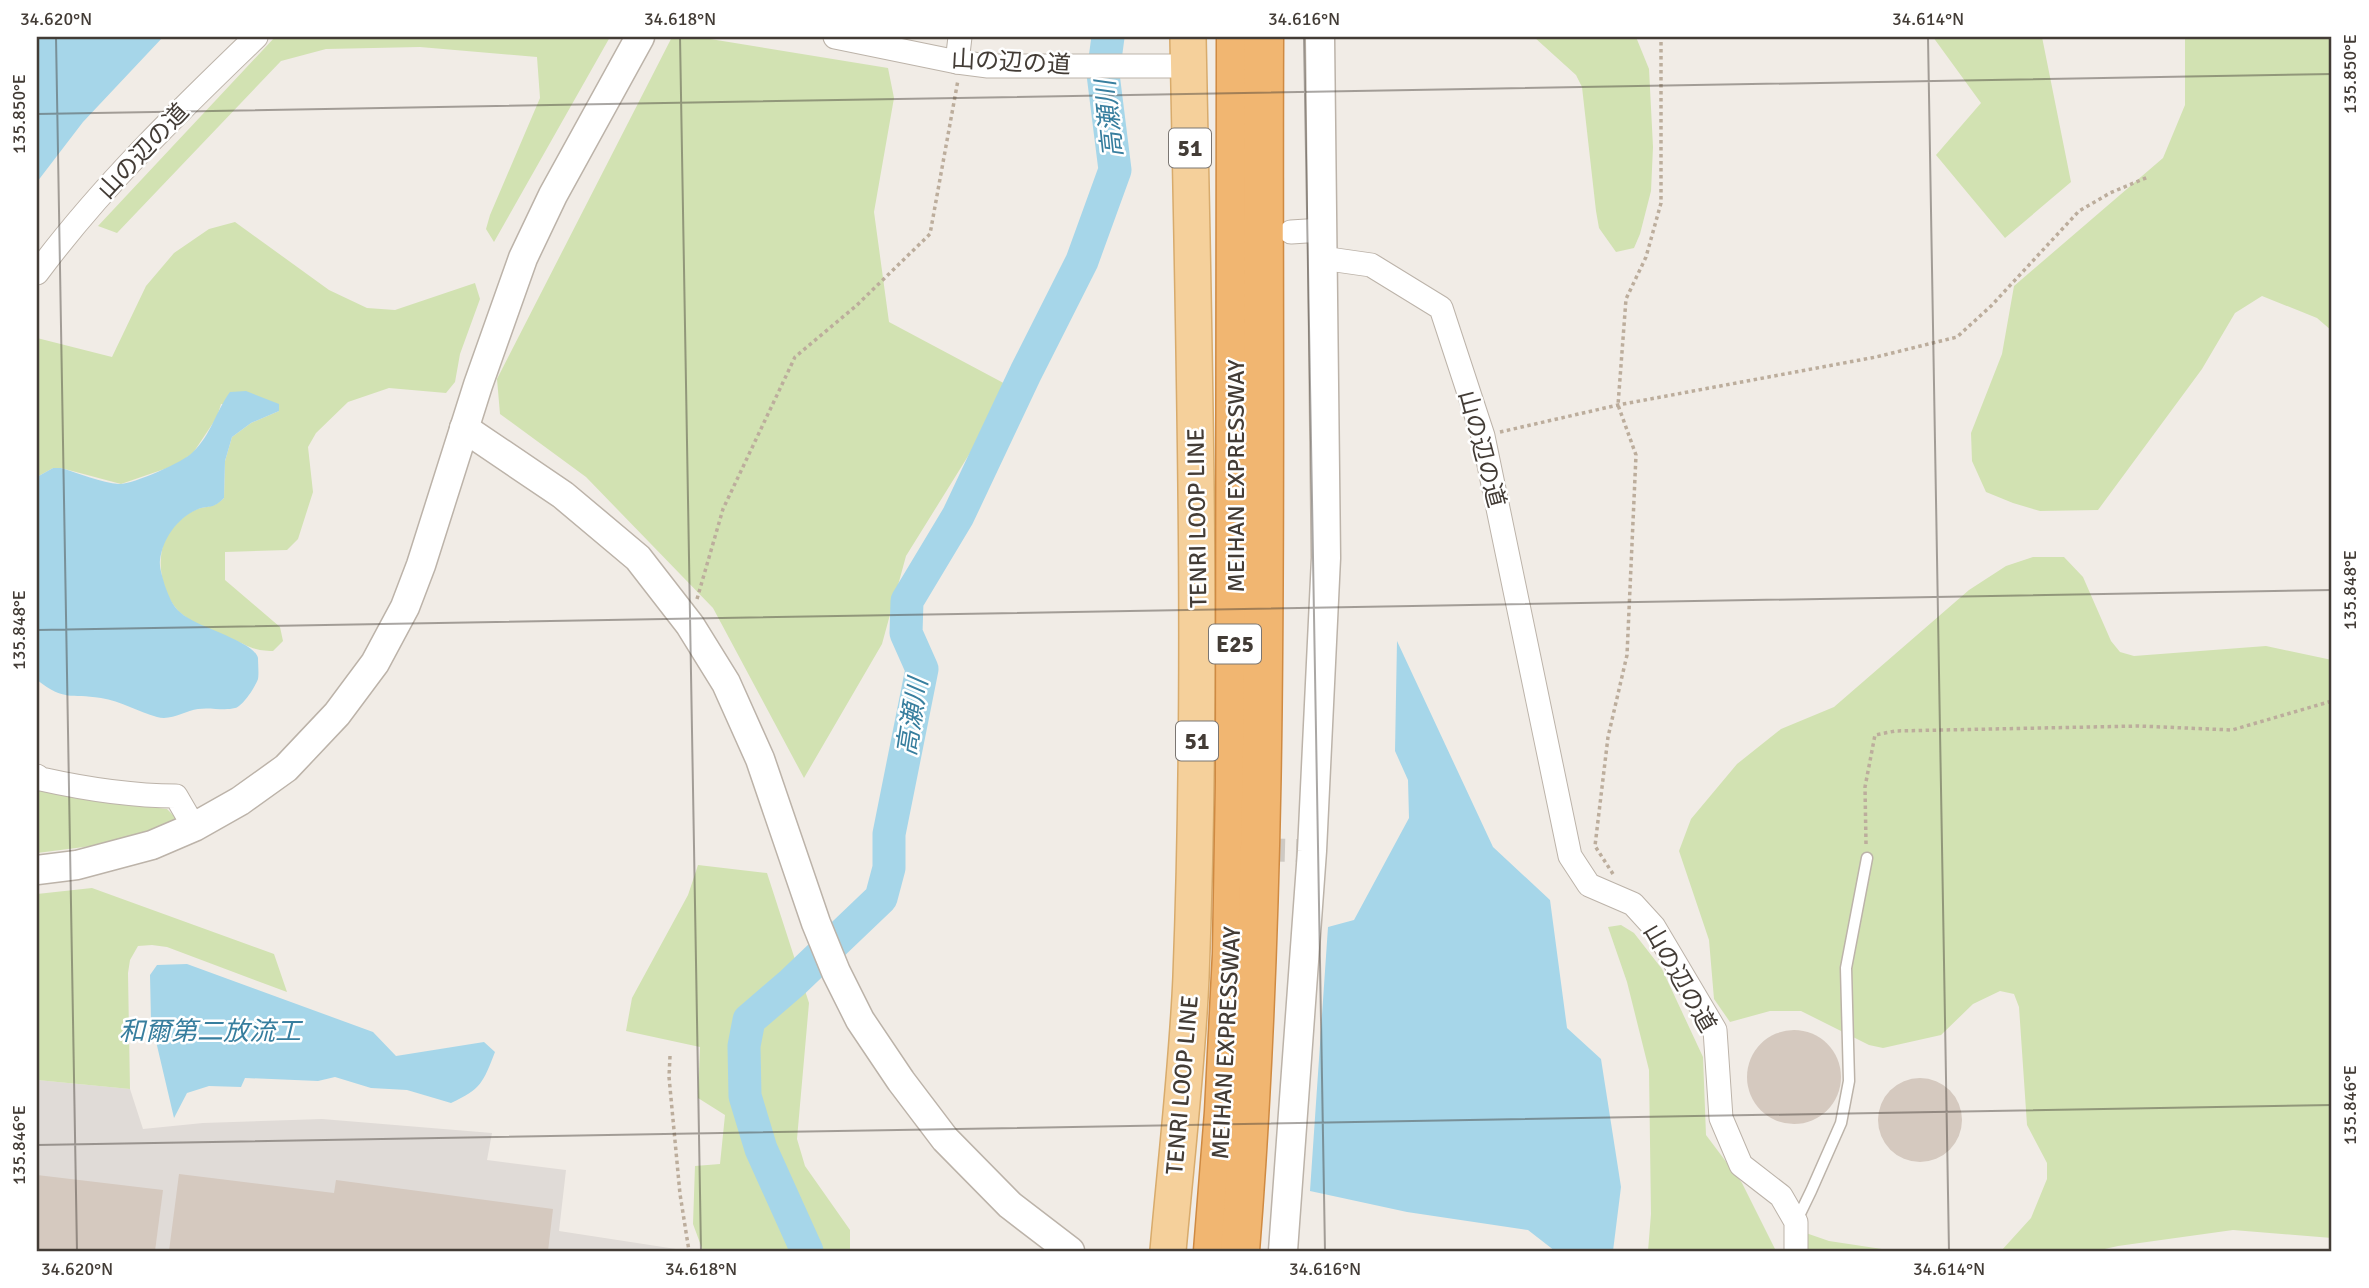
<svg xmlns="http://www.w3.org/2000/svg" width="2369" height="1288" viewBox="0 0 2369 1288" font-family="Signika,'Noto Sans JP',sans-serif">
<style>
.industrial{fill:#e0dbd7}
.green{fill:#d2e2b2}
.water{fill:#a6d6e9}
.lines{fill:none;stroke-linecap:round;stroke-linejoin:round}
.river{stroke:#a6d6e9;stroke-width:33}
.building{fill:#d5c9bf}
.minor-tunnel{stroke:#cec9c3;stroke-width:23;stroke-dasharray:23 11;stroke-linecap:butt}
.service-casing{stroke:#bcb3a9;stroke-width:13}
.minor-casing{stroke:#bcb3a9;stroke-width:25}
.tertiary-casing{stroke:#bcb3a9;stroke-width:31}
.primary-casing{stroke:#d8ab6c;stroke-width:38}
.motorway-casing{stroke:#cf8a42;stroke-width:41}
.path{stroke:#bcad9c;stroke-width:3.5;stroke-dasharray:3.5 3.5;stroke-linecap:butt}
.service{stroke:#fff;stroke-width:10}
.minor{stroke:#fff;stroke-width:23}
.tertiary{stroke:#fff;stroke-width:28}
.primary{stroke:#f5d09b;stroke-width:35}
.motorway{stroke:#f1b671;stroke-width:38}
.ticks{fill:none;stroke:#433c36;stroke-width:2;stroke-opacity:0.45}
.labels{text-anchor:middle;stroke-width:5;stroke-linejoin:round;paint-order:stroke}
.shield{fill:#fff;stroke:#7b7672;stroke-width:2}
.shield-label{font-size:23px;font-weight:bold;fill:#433c36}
.street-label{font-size:24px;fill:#433c36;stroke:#fff}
.water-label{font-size:26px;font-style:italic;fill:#377e9e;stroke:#fff}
.neatline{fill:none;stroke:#433c36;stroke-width:2.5}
.ticks-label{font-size:18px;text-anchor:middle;fill:#433c36}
</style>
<rect width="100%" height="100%" fill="#f1ece6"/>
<path class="industrial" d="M37,1080l93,9 13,40 60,-6 119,-4 170,14 -5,27 79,10 -7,61 130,20h-652z"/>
<g class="green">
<path d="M275,37h335l-116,205 -8,-13 4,-14 50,-117 -3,-41 -117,-10 -94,2 -45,12 -164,172 -19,-7z"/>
<path d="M672,37h26l190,31 6,30 -20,114 15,110 122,65 -105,169 -24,88 -78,134 -91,-170 -127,-131 -86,-63 -3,-35z"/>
<path d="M1534,37h102l13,32 4,78 -2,44 -11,43 -6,14 -18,4 -17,-24 -3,-17 -14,-124 -6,-12z"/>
<path d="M1933,37h109l29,145 -66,56 -69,-83 45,-52z"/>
<path d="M2185,37h147v294l-15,-13 -55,-22 -27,17 -33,56 -104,141 -58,1 -27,-8 -27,-11 -14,-31 -1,-28 31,-79 12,-68 149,-128 22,-53z"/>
<path d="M235,222l94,68 38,18 28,2 80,-27 5,16 -20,55 -5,28 -9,11 -57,-5 -41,14 -32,31 -8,14 5,45 -15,47 -11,11 -62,2v28l55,47 3,14 -10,10c-20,0 -24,-5 -41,-12 -16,-6 -35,-13 -49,-24 -20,-15 -28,-52 -18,-75 5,-12 22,-29 36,-32 11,-2 14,-2 23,-10l1,-37 7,-24 19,-14 28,-12 -58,-7 -4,13 -24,36 -17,12 -55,19 -60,-16h-8l-16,9v-139l75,19 34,-71 28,-33 35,-24z"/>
<path d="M2033,557h31l19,20 28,64 9,11 14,4 132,-10 66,14v578l-99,-8 -115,16 -22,5h-95l30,-33 16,-39v-16l-20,-38 -8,-118 -5,-13 -14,-3 -27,13 -32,31 -58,13 -14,-3 -68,-34h-31l-40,11 -16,-23 -5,-59 -30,-89 12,-32 46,-55 44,-35 53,-22 135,-117 37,-24z"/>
<path d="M37,786l36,12 94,11 14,14 -66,20 -78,10z"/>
<path d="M698,865l69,8 42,130 -12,136 8,27 45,64v21h-147l-10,-27 2,-58 25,-2 5,-49 -27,-17 2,-51 -74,-16 6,-33 56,-103z"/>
<path d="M92,888l182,66 13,38 -120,-45 -15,-2 -14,1 -8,14 -2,13 2,116 -93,-9v-186z"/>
<path d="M1621,925l13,8 28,36 41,88 3,78 36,48 34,68h-128l3,-37 -2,-144 -22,-88 -19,-55z"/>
<path d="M1803,1232l26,9 66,10h-93z"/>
</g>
<g class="water">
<path d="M37,37h126l-80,85 -46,60z"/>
<path d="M246,391l33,13v7l-28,12 -19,14 -7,24 -1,37c-13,13 -15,6 -28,12 -19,9 -33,28 -36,50 -1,8 3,18 5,26 4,10 7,20 16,27 15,14 73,28 77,45 0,5 1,16 0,21 -3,8 -15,27 -23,29 -11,3 -25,-1 -37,1 -13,2 -27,12 -41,8 -19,-5 -36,-16 -56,-19 -32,-5 -35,4 -64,-18v-203l16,-9h8c17,5 41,15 58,16 12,1 65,-22 74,-32 18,-17 23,-41 37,-60z"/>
<path d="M1397,641l96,206 57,53 17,128 34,31 20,128 -8,64h-58l-27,-21 -121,-18 -97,-21 18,-264 26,-7 55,-102 -1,-38 -13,-29z"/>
<path d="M187,964l186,68 23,24 88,-14 11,10c-12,31 -14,37 -44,51l-44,-13 -36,-2 -36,-11 -17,4 -73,-3 -4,9 -32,-1 -22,7 -13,25 -23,-98 -1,-45 7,-10z"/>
</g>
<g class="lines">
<path class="river" d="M807,1251l-46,-102 -16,-53 -1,-50 5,-26 43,-37 89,-85 8,-30v-34l33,-165 -16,-36 1,-32 51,-85 68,-144 56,-111 33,-91 -12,-96 5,-37"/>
</g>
<g class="building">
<circle cx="1794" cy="1077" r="47"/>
<circle cx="1920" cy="1120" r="42"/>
<path d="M179,1174l155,19 2,-13 217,29 -5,42h-379z"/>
<path d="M37,1175l126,15 -8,61h-118z"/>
</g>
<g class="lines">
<path class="minor-tunnel" d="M1194,848l118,3"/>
<g class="service-casing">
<path id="service" d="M1796,1222l15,-31 30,-68 8,-42 -3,-113 21,-110"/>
</g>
<g class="minor-casing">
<g id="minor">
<path d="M835,37l122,25 31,4h200"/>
<path d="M957,62l3,-25"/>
<path d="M1291,232l31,-2"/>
<path d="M1322,258l49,7 70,43 42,128 87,420 19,29 44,19 21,23 61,103 6,88 20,47 40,31 15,26v29"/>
<path d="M37,273c64,-86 142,-162 219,-236"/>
<path d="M37,776l4,3c45,10 89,17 135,17l18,31"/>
</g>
</g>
<g class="tertiary-casing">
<g id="tertiary">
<path d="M464,428l99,67 75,63 52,67 36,58 34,76 56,164 20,49 24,48 41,61 44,58 65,66 60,46"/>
<path d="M37,870l40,-5 75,-20 42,-18 46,-26 46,-33 51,-54 38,-51 30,-56 16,-42 57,-180 45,-127 30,-63 87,-158"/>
<path d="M1283,1251l29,-400 14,-293 -6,-521"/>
</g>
</g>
<g class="primary-casing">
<path id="primary" d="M1168,1251c8,-91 19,-182 23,-274 12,-313 3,-627 -3,-940"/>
</g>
<g class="motorway-casing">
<g id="motorway">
<path d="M1213,1251l11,-139 8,-158 3,-173 1,-744"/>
<path d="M1240,1251c32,-404 22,-809 24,-1214"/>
</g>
</g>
<g class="path">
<path d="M1500,432l118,-27 258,-48 81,-20 34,-31 88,-95 31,-18 38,-16"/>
<path d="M697,599l26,-90 72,-152 61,-51 74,-72 28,-154"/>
<path d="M1866,844l-1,-57 10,-52 20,-4 244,-5 93,4 100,-29"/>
<path d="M1613,874l-18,-28 13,-109 19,-82 9,-200 -18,-50 8,-106 20,-42 15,-54v-166"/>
<path d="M670,1056l-1,21 11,117 9,57"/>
</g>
<use href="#service" class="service"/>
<use href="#minor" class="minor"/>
<use href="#tertiary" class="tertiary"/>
<use href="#primary" class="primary"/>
<use href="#motorway" class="motorway"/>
</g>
<path class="ticks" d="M56,37l21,1214M680,37l21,1214M1304,37l21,1214M1928,37l21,1214M37,114l2295,-40M37,630l2295,-40M37,1145l2295,-40"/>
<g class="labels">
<g class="shield">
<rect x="1169" y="128.5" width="42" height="39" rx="5"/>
<rect x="1209" y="624.5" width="52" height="39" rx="5"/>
<rect x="1176" y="721.5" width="42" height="39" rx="5"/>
</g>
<g class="shield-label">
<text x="1190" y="156">51</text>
<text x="1235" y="652">E25</text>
<text x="1197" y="749">51</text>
</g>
<g class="street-label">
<text transform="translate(1011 62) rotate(3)" y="8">山の辺の道</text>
<text transform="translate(143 151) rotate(-47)" y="8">山の辺の道</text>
<text transform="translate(1482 449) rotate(75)" y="8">山の辺の道</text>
<text transform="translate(1236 476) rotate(-90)" y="8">MEIHAN EXPRESSWAY</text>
<text transform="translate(1197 518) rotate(-91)" y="8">TENRI LOOP LINE</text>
<text transform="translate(1680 978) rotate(60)" y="8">山の辺の道</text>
<text transform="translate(1226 1043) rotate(-87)" y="8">MEIHAN EXPRESSWAY</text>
<text transform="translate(1182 1085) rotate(-85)" y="8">TENRI LOOP LINE</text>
</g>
<g class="water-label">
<text transform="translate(1109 119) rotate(-96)" y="9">高瀬川</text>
<text transform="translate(912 717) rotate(-81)" y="9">高瀬川</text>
<text x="210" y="1040">和爾第二放流工</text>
</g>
</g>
<rect width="2369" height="1288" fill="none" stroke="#ffffff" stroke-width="77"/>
<rect x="38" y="38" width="2292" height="1212" class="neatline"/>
<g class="ticks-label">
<text x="56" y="25">34.620°N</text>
<text x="680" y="25">34.618°N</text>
<text x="1304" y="25">34.616°N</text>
<text x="1928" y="25">34.614°N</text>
<text transform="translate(2350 74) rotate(-90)" y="6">135.850°E</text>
<text transform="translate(19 114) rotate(-90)" y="6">135.850°E</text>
<text transform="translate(2350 590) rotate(-90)" y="6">135.848°E</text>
<text transform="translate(19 630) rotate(-90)" y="6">135.848°E</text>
<text transform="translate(2350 1105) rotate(-90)" y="6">135.846°E</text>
<text transform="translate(19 1145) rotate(-90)" y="6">135.846°E</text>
<text x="77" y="1275">34.620°N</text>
<text x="701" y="1275">34.618°N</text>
<text x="1325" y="1275">34.616°N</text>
<text x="1949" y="1275">34.614°N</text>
</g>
</svg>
